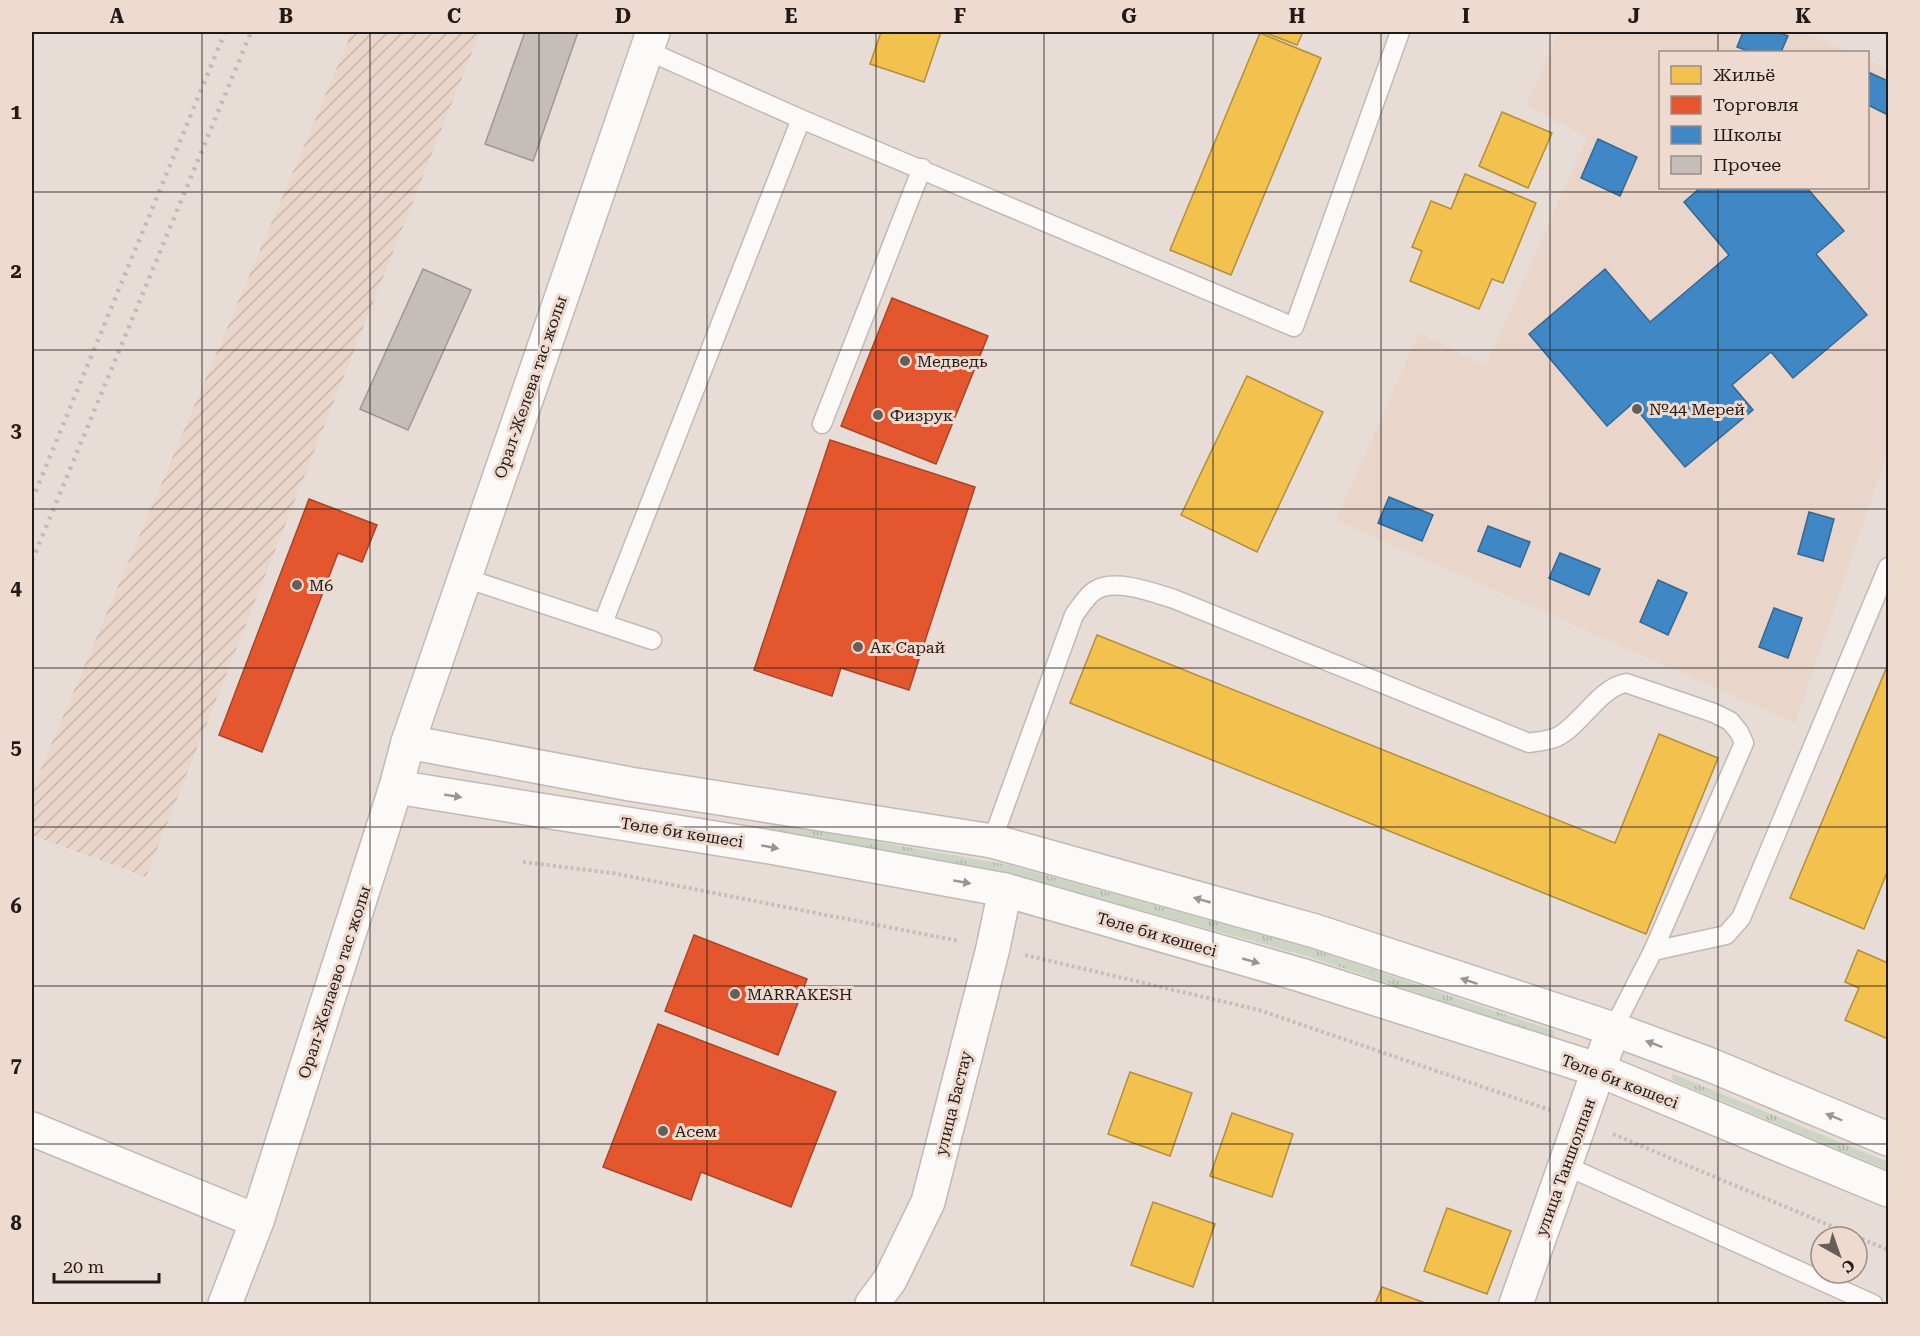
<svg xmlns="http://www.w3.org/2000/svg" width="1920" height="1336" viewBox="0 0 1920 1336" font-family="'Roboto Serif',serif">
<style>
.built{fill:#e9d5c9}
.industrial{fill:url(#industrial-furrows)}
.grass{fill:url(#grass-tufts)}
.homes{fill:#f2c14e;stroke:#b38f3d;stroke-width:1.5}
.shops{fill:#e4572e;stroke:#aa4527;stroke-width:1.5}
.schools{fill:#3f88c5;stroke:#366790;stroke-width:1.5}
.building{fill:#c5beb8;stroke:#9f9892;stroke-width:1.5}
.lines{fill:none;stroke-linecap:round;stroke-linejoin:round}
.lane-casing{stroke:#c2b9b5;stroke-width:21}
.street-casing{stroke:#c2b9b5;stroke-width:36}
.secondary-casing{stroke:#c2b9b5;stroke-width:36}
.primary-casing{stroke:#c2b9b5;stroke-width:36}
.path{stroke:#c4bfbd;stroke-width:4;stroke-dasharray:3 3;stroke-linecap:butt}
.lane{stroke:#fbfaf9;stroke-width:18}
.street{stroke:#fbfaf9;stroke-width:33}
.secondary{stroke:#fbfaf9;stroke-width:33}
.primary{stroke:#fbfaf9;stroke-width:33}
.rail{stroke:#bebcba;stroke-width:4.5;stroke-dasharray:3 6;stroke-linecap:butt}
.oneway{fill:#999593}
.grid{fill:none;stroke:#211a16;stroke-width:1.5;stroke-opacity:0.55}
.poi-dot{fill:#665e59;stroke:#eedacf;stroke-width:2}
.labels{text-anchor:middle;stroke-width:6;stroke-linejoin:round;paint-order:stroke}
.poi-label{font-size:16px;fill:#211a16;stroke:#eedacf;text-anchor:start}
.street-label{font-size:16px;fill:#211a16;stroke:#eedacf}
.neatline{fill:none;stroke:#211a16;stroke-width:2}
.grid-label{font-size:20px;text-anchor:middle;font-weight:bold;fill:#211a16}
</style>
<defs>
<pattern id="industrial-furrows" width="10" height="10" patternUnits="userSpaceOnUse" patternTransform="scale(1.5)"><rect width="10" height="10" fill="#e9d5c9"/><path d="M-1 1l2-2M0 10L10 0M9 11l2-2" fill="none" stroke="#c8b6ac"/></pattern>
<pattern id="grass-tufts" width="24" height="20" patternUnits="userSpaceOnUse" patternTransform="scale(1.5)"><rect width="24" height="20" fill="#ccd5c3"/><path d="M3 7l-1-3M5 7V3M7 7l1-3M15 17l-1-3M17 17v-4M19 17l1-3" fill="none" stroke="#afb6a7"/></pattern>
</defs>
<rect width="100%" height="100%" fill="#e7dcd6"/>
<path class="built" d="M1560,32h243l48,20h-191v136h208v-128l20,9v383l-93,271 -459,-203 83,-187 67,33 101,-229 -61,-32z"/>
<path class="industrial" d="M352,32h128l-334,845 -114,-42v-45z"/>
<g class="grass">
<path d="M772,823l237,42 300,83 245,83 -1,7 -246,-82 -298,-82 -239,-43z"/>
<path d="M1673,1074l215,88v8l-216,-90z"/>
</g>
<g class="homes">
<path d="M881,32h60l-17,50 -54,-18z"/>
<path d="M1263,32h40l-6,13z"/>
<path d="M1260,33l61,25 -90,217 -61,-25z"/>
<path d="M1502,112l50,21 -24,55 -49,-22z"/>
<path d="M1465,174l71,29 -33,80 -11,-4 -13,30 -69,-28 12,-30 -10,-4 19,-46 20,8z"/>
<path d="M1247,376l76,36 -66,140 -76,-37z"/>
<path d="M1097,635l518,208 44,-109 59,24 -72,176 -576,-231z"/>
<path d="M1888,664v206l-24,59 -74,-31z"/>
<path d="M1858,950l30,13v76l-43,-19 14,-32 -14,-6z"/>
<path d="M1130,1072l62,21 -22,63 -62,-22z"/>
<path d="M1232,1113l61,21 -21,63 -62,-21z"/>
<path d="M1153,1202l62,22 -22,63 -62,-22z"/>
<path d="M1447,1208l64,23 -24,63 -63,-23z"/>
<path d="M1382,1287l46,17h-53z"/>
</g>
<g class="shops">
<path d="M892,298l96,38 -52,128 -95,-38z"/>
<path d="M830,440l145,47 -66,203 -68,-22 -9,28 -78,-26z"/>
<path d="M309,499l68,26 -15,37 -24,-9 -76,199 -43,-17z"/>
<path d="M694,935l113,44 -29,76 -113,-44z"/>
<path d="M658,1024l178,68 -45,115 -90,-35 -10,28 -88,-33z"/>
</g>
<g class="schools">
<path d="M1743,32h34l11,4 -7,16h-30l-14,-5z"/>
<path d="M1868,72l20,9v34l-20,-10z"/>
<path d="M1598,139l39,18 -17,39 -39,-18z"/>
<path d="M1700,188h107l37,43 -28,23 51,61 -74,63 -22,-26 -39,33 21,25 -68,57 -53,-63 -25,22 -78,-92 76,-65 45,53 79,-67 -45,-53z"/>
<path d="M1389,497l44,18 -11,26 -44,-18z"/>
<path d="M1809,512l25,7 -11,42 -25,-7z"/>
<path d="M1488,526l42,16 -10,25 -42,-16z"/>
<path d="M1560,553l40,16 -11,26 -40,-17z"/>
<path d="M1658,580l29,13 -19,42 -28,-13z"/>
<path d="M1774,608l28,10 -14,40 -29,-11z"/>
</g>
<g class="building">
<path d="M525,32h53l-45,129 -48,-17z"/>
<path d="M423,269l48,21 -63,140 -48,-21z"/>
</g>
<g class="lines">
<g class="lane-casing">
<g id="lane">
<path d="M646,50l155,69 493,208 106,-295"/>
<path d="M822,424l100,-256"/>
<path d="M465,578l187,62"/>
<path d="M603,623l198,-504"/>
<path d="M992,841l82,-226c6,-8 14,-21 22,-25 19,-12 58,3 78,9l355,144c10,-2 19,-2 28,-6 24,-12 42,-49 69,-54l88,30 16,8 9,11 5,11 -91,208"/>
<path d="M1613,1029l40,-78 73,-16 15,-17 147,-351"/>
<path d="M1564,1165l309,139"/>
</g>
</g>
<g class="street-casing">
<g id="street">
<path d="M872,1304l18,-24 38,-78 65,-254 12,-58"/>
<path d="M1516,1304l97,-275"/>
</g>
</g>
<g class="secondary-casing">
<g id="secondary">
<path d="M408,742l222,42 362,57 323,90 298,98 95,35 180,75"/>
<path d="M396,787l374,60 235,43 296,85 298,95 289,120"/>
<path d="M32,1129l225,92"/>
</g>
</g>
<g class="primary-casing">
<path id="primary" d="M225,1304l32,-83 139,-434 12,-45 245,-710"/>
</g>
<g class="path">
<path d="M523,862l89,11 347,68"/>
<path d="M1025,955l234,55 291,100"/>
<path d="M1613,1134l275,116"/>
</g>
<use href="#lane" class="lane"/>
<use href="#street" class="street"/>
<use href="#secondary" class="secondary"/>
<use href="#primary" class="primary"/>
<g class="rail">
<path d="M32,500l193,-468"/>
<path d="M32,561l219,-529"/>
</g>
</g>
<defs><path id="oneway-solid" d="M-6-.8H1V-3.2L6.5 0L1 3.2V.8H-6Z" transform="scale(1.5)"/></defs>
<g class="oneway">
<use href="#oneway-solid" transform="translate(453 796) rotate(9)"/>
<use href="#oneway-solid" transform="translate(770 847) rotate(10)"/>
<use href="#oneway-solid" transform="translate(962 882) rotate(10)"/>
<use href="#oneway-solid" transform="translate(1202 900) rotate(-164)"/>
<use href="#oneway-solid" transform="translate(1251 961) rotate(16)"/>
<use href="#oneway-solid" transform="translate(1469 981) rotate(-162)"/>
<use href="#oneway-solid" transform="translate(1654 1044) rotate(-159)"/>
<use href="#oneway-solid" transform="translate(1834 1117) rotate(-157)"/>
</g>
<path class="grid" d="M202,32v1272M370,32v1272M539,32v1272M707,32v1272M876,32v1272M1044,32v1272M1213,32v1272M1381,32v1272M1550,32v1272M1718,32v20M1718,188v1116M32,192h1856M32,350h1856M32,509h1856M32,668h1856M32,827h1856M32,986h1856M32,1144h1856"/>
<g class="poi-dot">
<circle cx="905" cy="361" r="6"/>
<circle cx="1637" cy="409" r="6"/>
<circle cx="878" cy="415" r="6"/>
<circle cx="297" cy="585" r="6"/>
<circle cx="858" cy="647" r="6"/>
<circle cx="735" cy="994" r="6"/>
<circle cx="663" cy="1131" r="6"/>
</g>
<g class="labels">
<g class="poi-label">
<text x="917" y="367">Медведь</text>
<text x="1649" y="415">№44 Мерей</text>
<text x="890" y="421">Физрук</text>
<text x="309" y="591">М6</text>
<text x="870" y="653">Ак Сарай</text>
<text x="747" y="1000">MARRAKESH</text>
<text x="675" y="1137">Асем</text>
</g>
<g class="street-label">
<text transform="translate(530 387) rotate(-71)" y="6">Орал-Желева тас жолы</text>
<text transform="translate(682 832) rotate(9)" y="6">Төле би көшесі</text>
<text transform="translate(1157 934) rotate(16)" y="6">Төле би көшесі</text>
<text transform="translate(334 982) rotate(-72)" y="6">Орал-Желаево тас жолы</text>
<text transform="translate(1620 1081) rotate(21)" y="6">Төле би көшесі</text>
<text transform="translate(953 1103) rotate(-76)" y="6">улица Бастау</text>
<text transform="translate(1565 1167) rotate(-70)" y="6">улица Таншолпан</text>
</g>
</g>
<rect width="1920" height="1336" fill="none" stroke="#eedacf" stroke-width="66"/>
<rect x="1659" y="51" width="210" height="138" fill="#eedacf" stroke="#9c8d85" stroke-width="1.5"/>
<rect x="1671" y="66" width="30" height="18" fill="#f2c14e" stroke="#9c8d85" stroke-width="1.5"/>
<text x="1713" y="81" font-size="18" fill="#211a16">Жильё</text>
<rect x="1671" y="96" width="30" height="18" fill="#e4572e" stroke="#9c8d85" stroke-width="1.5"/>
<text x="1713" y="111" font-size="18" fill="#211a16">Торговля</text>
<rect x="1671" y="126" width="30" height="18" fill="#3f88c5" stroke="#9c8d85" stroke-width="1.5"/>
<text x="1713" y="141" font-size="18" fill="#211a16">Школы</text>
<rect x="1671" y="156" width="30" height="18" fill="#c5beb8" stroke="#9c8d85" stroke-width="1.5"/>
<text x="1713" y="171" font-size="18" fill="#211a16">Прочее</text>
<g transform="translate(1839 1255) rotate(140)"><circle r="28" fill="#eedacf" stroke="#9c8d85" stroke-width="1.5"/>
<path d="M0-4.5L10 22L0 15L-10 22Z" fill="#665e59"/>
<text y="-9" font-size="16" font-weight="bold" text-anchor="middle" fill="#211a16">С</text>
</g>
<path d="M54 1273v9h105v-9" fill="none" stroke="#211a16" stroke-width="3"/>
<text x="63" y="1273" font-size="18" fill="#211a16" stroke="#eedacf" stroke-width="4.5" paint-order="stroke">20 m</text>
<rect x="33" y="33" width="1854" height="1270" class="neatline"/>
<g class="grid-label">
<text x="117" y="23">A</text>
<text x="286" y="23">B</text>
<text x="454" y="23">C</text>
<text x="623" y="23">D</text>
<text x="791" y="23">E</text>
<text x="960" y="23">F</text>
<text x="1129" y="23">G</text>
<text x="1297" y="23">H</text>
<text x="1466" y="23">I</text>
<text x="1634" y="23">J</text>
<text x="1803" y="23">K</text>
<text x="16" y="119">1</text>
<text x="16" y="278">2</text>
<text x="16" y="437">3</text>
<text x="16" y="595">4</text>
<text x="16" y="754">5</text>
<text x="16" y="913">6</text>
<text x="16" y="1072">7</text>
<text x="16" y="1230">8</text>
</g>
</svg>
